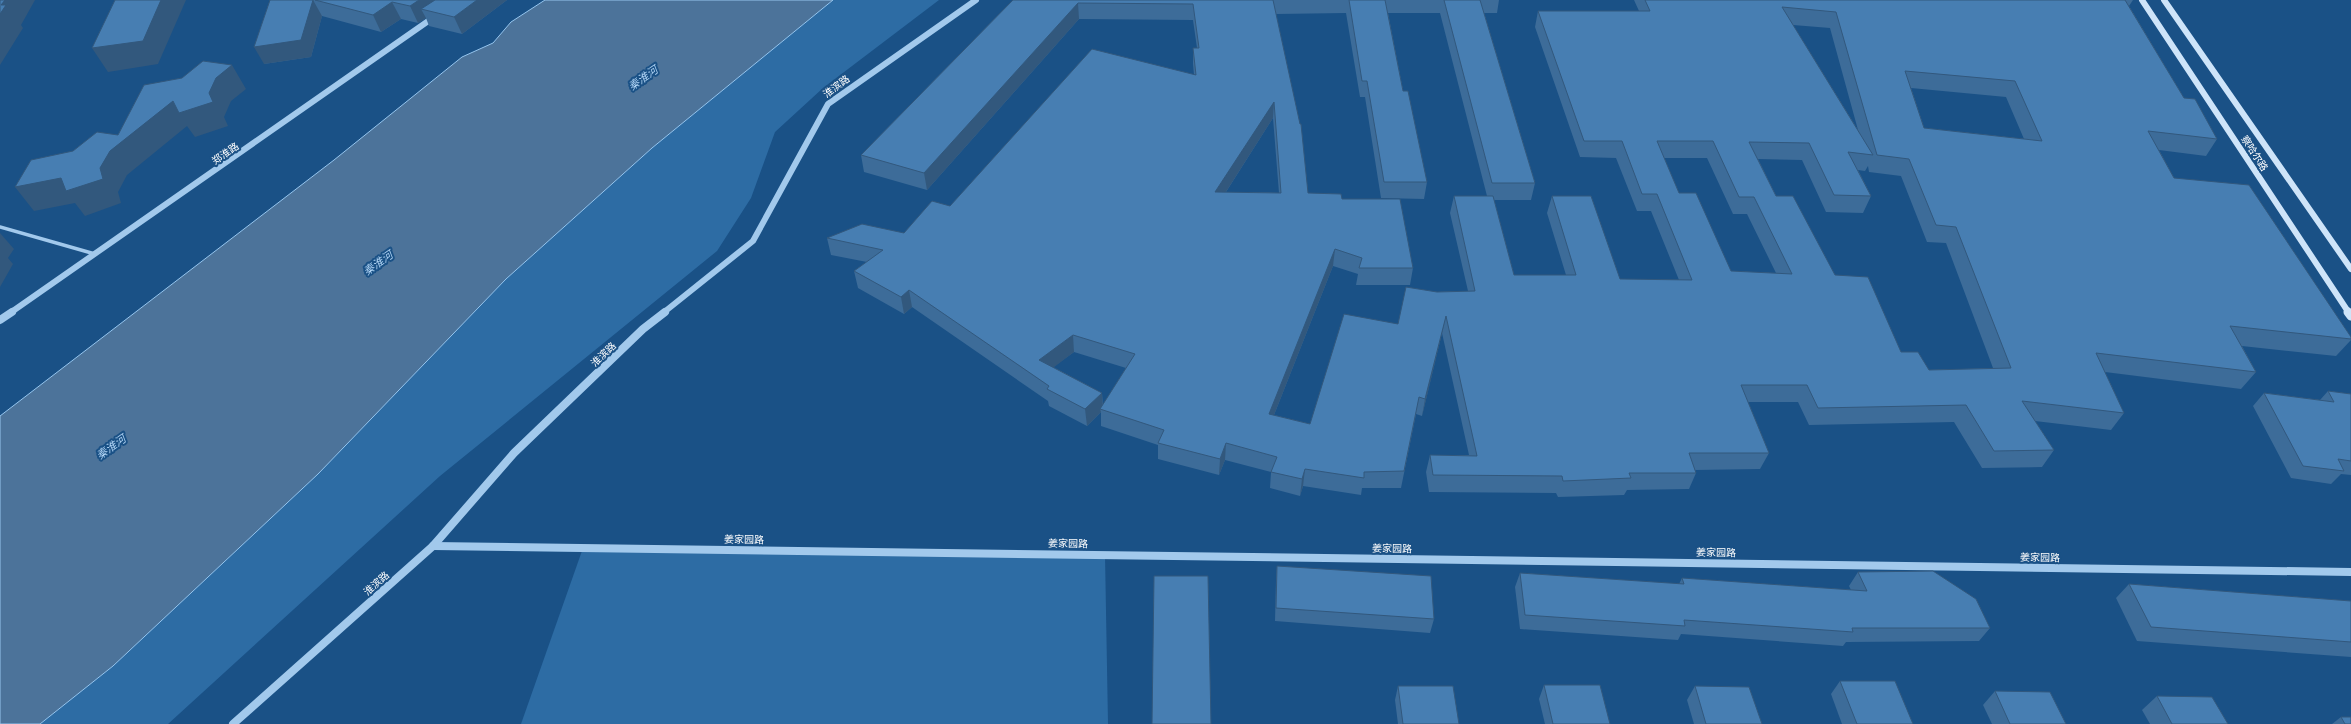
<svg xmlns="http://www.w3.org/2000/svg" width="2351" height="724" viewBox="0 0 2351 724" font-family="Barlow,'Noto Sans SC',sans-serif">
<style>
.green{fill:#2d6ca4}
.water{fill:#4c739a;stroke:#95c5ee}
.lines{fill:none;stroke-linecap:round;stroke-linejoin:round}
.minor{stroke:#a2c9ec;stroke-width:3.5}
.tertiary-far1{stroke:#a2c9ec;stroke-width:6}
.tertiary{stroke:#a2c9ec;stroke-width:8}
.secondary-far1{stroke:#cee4f9;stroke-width:6}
.secondary{stroke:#cee4f9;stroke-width:9}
.wall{fill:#3d6c99;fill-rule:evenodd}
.shaded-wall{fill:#32587d}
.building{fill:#477eb2;stroke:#32587d;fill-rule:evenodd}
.labels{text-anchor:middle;stroke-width:4;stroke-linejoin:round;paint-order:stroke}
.street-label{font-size:10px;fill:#fff;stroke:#1a5186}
.water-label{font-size:11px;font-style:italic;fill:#aed2f3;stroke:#1a5186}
</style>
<rect width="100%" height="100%" fill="#1a5186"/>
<g class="green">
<path d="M833,0h106l-116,88 -48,44 -24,66 -34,53 -277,225 -272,248h-128l73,-58 205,-192 188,-195 146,-131z"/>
<path d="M583,548l522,7 3,169h-587z"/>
</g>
<path class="water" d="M545,0h288l-181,148 -146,131 -188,195 -205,192 -73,58h-40v-308l334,-256 128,-103 31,-14 18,-21z"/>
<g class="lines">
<path class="minor" d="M0,227l95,27"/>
<g class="tertiary-far1">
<path d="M10,313l424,-296"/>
<path d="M663,313l90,-72 75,-137 148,-104"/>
</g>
<g class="tertiary">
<path d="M0,320l12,-8"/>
<path d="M433,546l1918,26"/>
<path d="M233,724l200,-178 81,-93 129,-124 22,-17"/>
</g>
<g class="secondary-far1">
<path d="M2142,0l207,313"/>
<path d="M2164,0l187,269"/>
</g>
<path class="secondary" d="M2348,312l3,4"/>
</g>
<g class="wall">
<path d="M270,0h237l-45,34 -33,-8 -3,-8 -8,5 -17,-4 -20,13 -59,-16 -11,41 -47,7z"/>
<path d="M1013,0h486l-2,13h-13l51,170 -4,17h-37l20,75h52l-19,-62 5,-17 68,83 59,1 -28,-69h-14l-21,-53 -36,-1 -45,-130 3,-16h101l-5,-11h499l-4,6 55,92 33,41 -11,17 -47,-6 15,28 177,159v3l-15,16 -94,-10 14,26 -15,17 -136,-17 19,41 -13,17 -76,-9 19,29 -12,17 -60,1 -28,-46 -145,3 -11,-23h-50l21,51 -9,16 -65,1 1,3 -7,16 -62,1 -3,5 -66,2 -2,-4 -127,-1 -3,-20 4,-17h39l-27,-122 -20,83 -6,-2 -15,74h-39l-1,7 -58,-9 -3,10 -30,-8 1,-16 -46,-12 -6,15 -61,-16v-14l-57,-19v-14l-14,14 -38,-20 -1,-5 -136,-94 -8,7 -46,-26 -4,-17 13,-9 -36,-7 -4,-17 77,-5 46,-27 244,-131 -1,-11v-16h4l-4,-28 -114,-1 -152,171 -63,-18 -3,-17zM1346,13l14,84h5l16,101 43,1 3,-17 -24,-91 -15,-78h52l47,183h-33l-4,17 18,78 -31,1 -39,32 -88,100 -36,-9 59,-149 25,8 -2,11h54l3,-17 -71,-69 -34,-6 -32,-179zM1793,25l37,3 28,102zM1911,88l95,9 18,42 -100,-11zM1273,118l6,75 -53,-1zM1664,158h43l26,56h14l29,59 -45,-2 -52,-78zM1758,159l44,1 24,52 37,1 8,-17 -13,-26 7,1 3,-5 1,6 32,4 26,66 19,1 47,125 -64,2 -28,-18 -66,-77 -59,-79zM1074,352l52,16 -23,37 -1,-12 -49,-26z"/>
<path d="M2328,391l23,3v81l-10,-1 -10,10 -40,-6 -38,-72 11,-13 56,7z"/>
<path d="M1277,566l157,53 -4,14 -155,-12 1,-41z"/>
<path d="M1858,572l132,56 -11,13 -133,1 -3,4 -162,-12 -3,6 -158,-11 -5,-42 5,-14 159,11 3,-6 169,12 -2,-4z"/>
<path d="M2129,584l222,17v56l-214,-16 -21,-43z"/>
<path d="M1840,681l73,43h-71l-11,-30z"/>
<path d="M1544,685l66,39h-65l-6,-25z"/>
<path d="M1398,686l61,38h-61l-3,-24z"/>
<path d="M1695,686l67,38h-68l-7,-24z"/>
<path d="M1995,691l71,33h-74l-9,-19z"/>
<path d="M2157,696l71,28h-78l-8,-14z"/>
<path d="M2341,717l10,7h-19z"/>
</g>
<g class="shaded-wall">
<path d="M5,0h30l-14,25 2,3 -23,37v-51l1,-9z"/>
<path d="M161,0h25l-28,64 -50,8 -16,-24z"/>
<path d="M313,0l9,16 -11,41 -47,7 -10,-17z"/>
<path d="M419,0h32l-30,9 5,9 -8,5 -8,-17z"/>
<path d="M477,0h30l-45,34 -8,-17z"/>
<path d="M392,2l9,17 -20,13 -8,-17z"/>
<path d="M1078,3l1,16 -152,171 -3,-17z"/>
<path d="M232,65l14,24 -15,12 -7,16 4,9 -33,11 -8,-11 -60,49 -9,17 3,11 -36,13 -10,-13 -41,8 -19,-24 85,-19 10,-17 63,-50 36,-8 7,-15z"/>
<path d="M1274,102l-1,16 -58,91v-17z"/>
<path d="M0,233l14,16 -6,9 5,6 -13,23z"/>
<path d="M1335,249l-2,17 -65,164 1,-16z"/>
<path d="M909,290l3,17 -8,7 -3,-17z"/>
<path d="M1446,316l-4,17 -20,83 3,-17z"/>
<path d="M1073,335l1,17 -33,25 -2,-17z"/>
<path d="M1102,393l1,17 -3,-1 1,3 -14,14 -2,-17z"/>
<path d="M1226,443l-1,17 -6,15 1,-16z"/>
<path d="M1305,469l-2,17 -3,10 2,-17z"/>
</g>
<g class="building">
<path d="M0,0h5l-4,5h5l-6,9z"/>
<path d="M115,0h46l-18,41 -51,7z"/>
<path d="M270,0h43l-12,40 -47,7z"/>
<path d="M315,0h104l-9,6 -18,-4 -19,13z"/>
<path d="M435,0h42l-23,17 -33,-8z"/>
<path d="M1013,0h260l27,124h1l7,69 33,1 1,5h58l13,69h-54l3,-10 -27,-9 -66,165 41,10 34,-110 54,10 8,-37 31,5 38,-1 -21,-95h39l21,79h62l-24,-79h39l29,83 72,1 -35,-86h-15l-20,-53h-38l-46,-130h112l-5,-11h480l59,98 11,1 22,40 -69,-8 26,47 75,7 102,152v2l-121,-13 26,46 -160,-19 28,60 -102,-12 32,49 -60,1 -28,-46 -148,3 -11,-23h-66l28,68h-80l7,20h-67l2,5 -68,3 -1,-5 -129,-1 -3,-20 47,1 -31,-140 -21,83 -6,-2 -15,74 -40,1v6l-59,-9 -3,10 -31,-7 6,-15 -51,-14 -6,16 -62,-16 6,-13 -64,-21 35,-55 -62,-19 -34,25 63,33 -17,16 -38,-20 2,-3 -140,-96 -8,7 -47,-26 29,-21 -56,-12 35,-14 42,9 28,-32 18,5 142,-157 104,26 -3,-27h6l-6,-44 -115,-1 -154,170 -63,-18zM1782,7l54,5 41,143 32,4 27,66 20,2 55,141 -82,2 -11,-18h-17l-33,-75 -33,-2 -42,-79h-17l-27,-54 60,1 25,52 37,1 -23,-44 25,3zM1905,71l110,10 27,60 -118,-13zM1274,102l7,91 -66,-1zM1657,141h56l26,56h15l38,77 -61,-3 -35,-78h-17z"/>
<path d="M1349,0h36l18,91h5l19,91h-43l-17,-101h-5z"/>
<path d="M1444,0h36l55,183h-43z"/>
<path d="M203,61l29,4 -16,13 -7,15 4,9 -34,11 -6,-12 -63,50 -10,17 3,11 -37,12 -5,-13 -46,9 16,-27 42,-9 24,-19 21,3 26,-50 38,-7z"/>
<path d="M2328,391l23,3v67l-13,-2 6,12 -41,-5 -39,-73 70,9z"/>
<path d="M1277,566l154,10 3,43 -158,-11z"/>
<path d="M1933,571l43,28 14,29h-138l1,4 -169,-12 1,6 -160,-11 -5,-42 164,11 -2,-6 185,13 -9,-19z"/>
<path d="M1154,576h54l3,148h-59z"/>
<path d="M2129,584l222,17v41l-200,-15z"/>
<path d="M1840,681h55l18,43h-56z"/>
<path d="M1544,685h56l10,39h-57z"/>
<path d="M1398,686h55l6,38h-56z"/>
<path d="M1695,686l54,1 13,37h-56z"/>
<path d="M1995,691l55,1 16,32h-56z"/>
<path d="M2157,696l55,1 16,27h-56z"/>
<path d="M2341,717h10v7h-6z"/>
</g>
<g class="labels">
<g class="street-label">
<text transform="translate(836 86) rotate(-37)" y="4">淮滨路</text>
<text transform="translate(225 153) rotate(-35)" y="4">郑淮路</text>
<text transform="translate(2255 153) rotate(57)" y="4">察哈尔路</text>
<text transform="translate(603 354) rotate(-44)" y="4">淮滨路</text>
<text transform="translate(744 539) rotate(1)" y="4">姜家园路</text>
<text transform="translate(1068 543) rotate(1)" y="4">姜家园路</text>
<text transform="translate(1392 548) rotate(1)" y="4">姜家园路</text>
<text transform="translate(1716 552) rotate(1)" y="4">姜家园路</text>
<text transform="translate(2040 557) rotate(1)" y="4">姜家园路</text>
<text transform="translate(376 583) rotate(-42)" y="4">淮滨路</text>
</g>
<g class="water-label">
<text transform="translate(643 78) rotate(-35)" y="4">秦淮河</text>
<text transform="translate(378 263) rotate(-35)" y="4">秦淮河</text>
<text transform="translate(111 447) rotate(-35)" y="4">秦淮河</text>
</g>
</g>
</svg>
